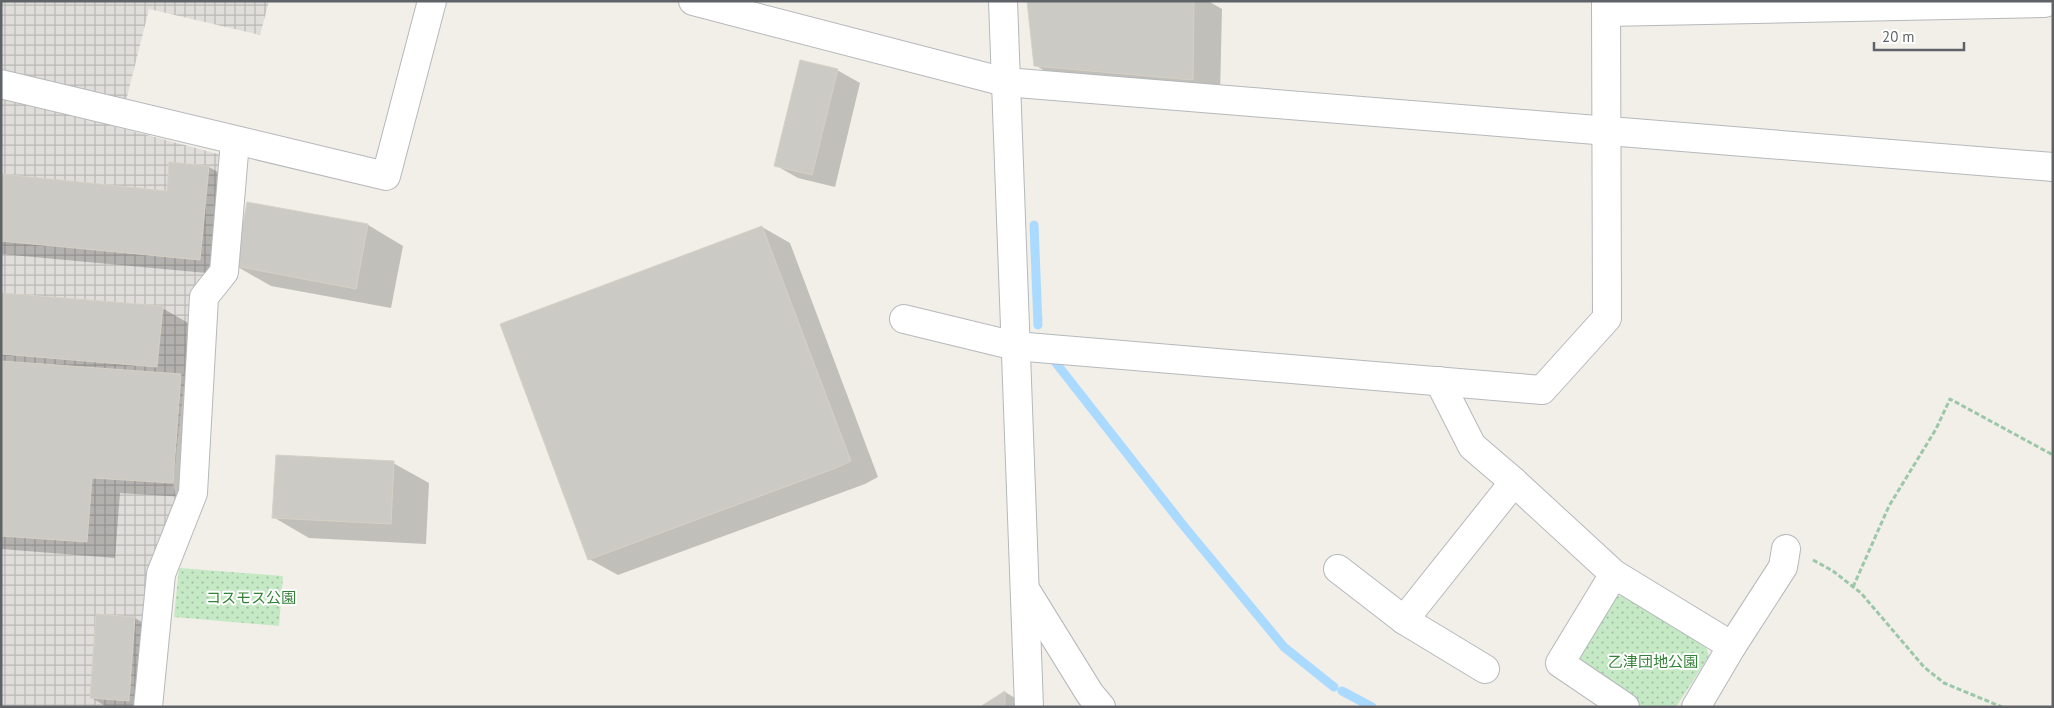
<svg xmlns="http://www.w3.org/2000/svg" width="2054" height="708" viewBox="0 0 2054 708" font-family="'PT Sans','Noto Sans JP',sans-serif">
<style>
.industrial{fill:url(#industrial-grid)}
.park{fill:url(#park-dots)}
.shadow{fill:#0003}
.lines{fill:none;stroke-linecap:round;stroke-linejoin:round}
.stream{stroke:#aadaff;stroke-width:9}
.building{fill:#cccac5;stroke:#d6d1c6}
.minor-casing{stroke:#b5b8bc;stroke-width:30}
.path{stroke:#9cc7a9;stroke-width:3;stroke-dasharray:5 2.5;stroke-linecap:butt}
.minor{stroke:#fff;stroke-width:28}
.labels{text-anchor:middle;stroke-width:4;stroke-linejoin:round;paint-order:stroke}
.park-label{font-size:15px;fill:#348238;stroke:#fff}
</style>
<defs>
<pattern id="industrial-grid" width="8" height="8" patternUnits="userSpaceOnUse" patternTransform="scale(1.25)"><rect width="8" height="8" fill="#e0deda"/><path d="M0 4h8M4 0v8" fill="none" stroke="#b9b8b5"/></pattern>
<pattern id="park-dots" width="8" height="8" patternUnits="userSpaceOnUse" patternTransform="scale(1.25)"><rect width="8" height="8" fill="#c5e8c5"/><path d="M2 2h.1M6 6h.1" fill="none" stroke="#a3c0a4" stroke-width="1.8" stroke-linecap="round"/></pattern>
</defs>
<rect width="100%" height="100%" fill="#f1efe8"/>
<g class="industrial">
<path d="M1,1h268l-9,34 -111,-26 -23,92 -125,-31z"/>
<path d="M1,96l221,59 -9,114 -18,19 -22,195 3,14 -28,74 -10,136h-137z"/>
</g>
<g class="park">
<path d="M179,568l104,8 -4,50 -105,-9z"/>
<path d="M1626,595l79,49 4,12 -33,51h-33l-63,-43 -1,-13 34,-54z"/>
</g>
<g class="shadow">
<path d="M1028,1h180l14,8 -2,86 -157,-13 -28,-17z"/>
<path d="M837,70l23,13 -25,104 -37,-9 -23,-13z"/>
<path d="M209,167l28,16 -9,92 -227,-21v-78l167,16z"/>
<path d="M368,225l35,21 -12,62 -120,-22 -35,-20z"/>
<path d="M762,227l28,16 88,234 -13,7 -247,91 -29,-16z"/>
<path d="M1,294l161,14 28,16 -4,54 23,13 -8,107 -81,-5 -5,65 -114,-9z"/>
<path d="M393,463l36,20 -3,61 -117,-6 -36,-21z"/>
<path d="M135,618l15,9 -5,80h-38l-15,-9z"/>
<path d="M1005,692l25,15h-47z"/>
</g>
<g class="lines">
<g class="stream">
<path d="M1034,225l4,100"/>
<path d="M1056,363l127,162 101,122 50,40"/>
<path d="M1342,691l30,16"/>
</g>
</g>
<g class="building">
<path d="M1027,1h167l-1,79 -159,-14z"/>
<path d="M800,60l38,9 -26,106 -38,-9z"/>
<path d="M169,162l40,4 -9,94 -199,-19v-67l166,17z"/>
<path d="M247,202l121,22 -12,65 -121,-23z"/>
<path d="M762,226l89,235 -15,7 -248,92 -88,-236z"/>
<path d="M1,293l162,13 -6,61 -156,-13z"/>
<path d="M1,361l180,13 -8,109 -81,-5 -5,64 -86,-6z"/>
<path d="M276,455l118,6 -3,63 -119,-6z"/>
<path d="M96,614l39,3 -6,84 -39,-3z"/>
<path d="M1005,691v16h-25z"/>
</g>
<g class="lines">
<g class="minor-casing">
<g id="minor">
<path d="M693,1l312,81 1048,85"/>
<path d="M1003,1l26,706"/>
<path d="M1606,12l439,-9"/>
<path d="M1,84l385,92 46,-175"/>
<path d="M904,319l111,27 527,44 65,-72 -1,-317"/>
<path d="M1439,381l33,65 42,36 100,92 118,72 -36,61"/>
<path d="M1338,569l66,51 81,49"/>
<path d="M1614,574l-54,89 65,44"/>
<path d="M1025,589l65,105 11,13"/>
<path d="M1404,620l110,-138"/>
<path d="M1732,646l51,-79 3,-18"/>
<path d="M148,707l13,-133 32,-81 11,-196 20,-25 11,-131"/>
</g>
</g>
<g class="path">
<path d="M1813,560l20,11 28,22 63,74 20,16 58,24"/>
<path d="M1853,587l36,-81 47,-77 14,-30 103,56"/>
</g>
<use href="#minor" class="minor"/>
</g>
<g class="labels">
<g class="park-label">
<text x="251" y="603">コスモス公園</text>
<text x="1653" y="667">乙津団地公園</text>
</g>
</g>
<rect width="2054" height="708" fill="none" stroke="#5f6368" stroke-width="5"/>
<path d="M1874 42v8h90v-8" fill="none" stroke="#5f6368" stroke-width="2.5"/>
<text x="1882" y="42" font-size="15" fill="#5f6368" stroke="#ffffff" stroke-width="4" paint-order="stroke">20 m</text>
</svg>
